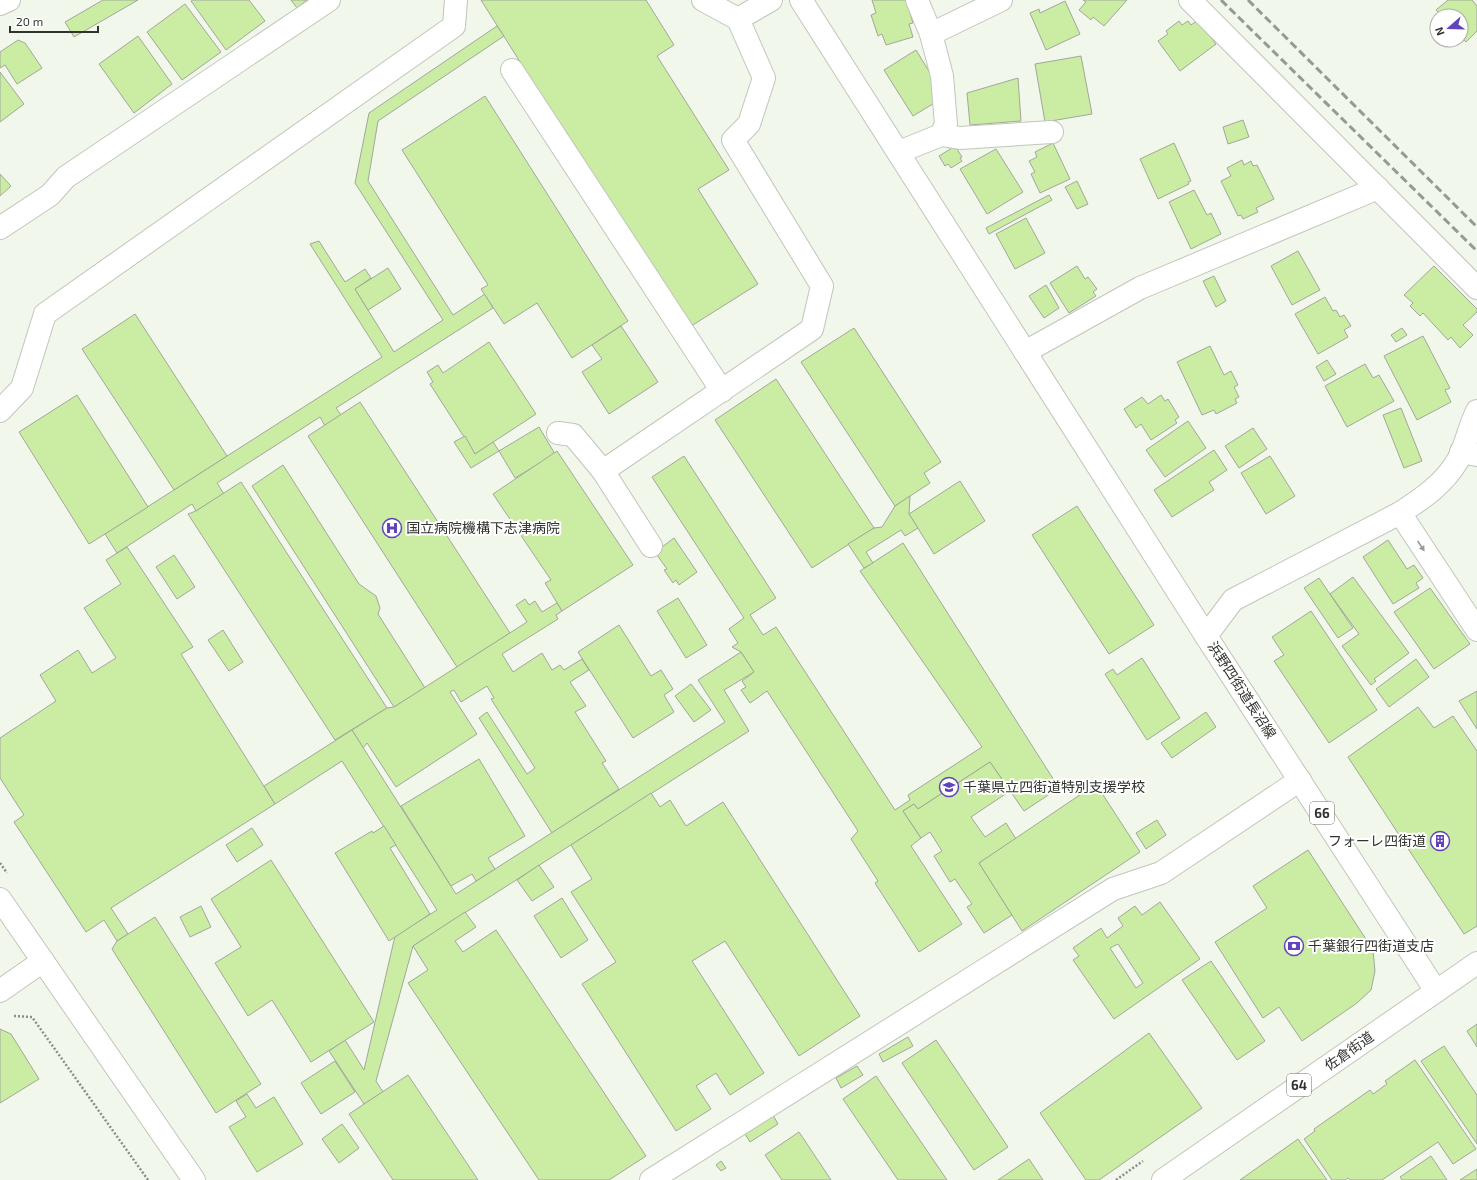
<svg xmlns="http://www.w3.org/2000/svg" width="1477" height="1180" viewBox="0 0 1477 1180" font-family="'Exo 2','Noto Sans JP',sans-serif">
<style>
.building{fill:#caeca3;stroke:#a2a79c;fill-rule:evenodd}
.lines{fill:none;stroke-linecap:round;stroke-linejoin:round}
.minor-casing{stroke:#c1c6bb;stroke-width:24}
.major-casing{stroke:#c1c6bb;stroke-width:24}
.path{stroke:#8a8e86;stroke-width:2.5;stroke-dasharray:2 2;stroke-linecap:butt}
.minor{stroke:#fff;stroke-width:22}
.major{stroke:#fff;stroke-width:22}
.rail{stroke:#969b92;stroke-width:3;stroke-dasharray:8 4;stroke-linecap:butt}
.oneway{fill:#989996}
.labels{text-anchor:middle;stroke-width:4;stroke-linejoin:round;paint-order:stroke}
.shield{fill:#fff;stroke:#6e706d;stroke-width:1}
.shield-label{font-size:13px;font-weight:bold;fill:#30332e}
.poi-label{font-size:14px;fill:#30332e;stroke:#fff;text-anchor:start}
.street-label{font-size:14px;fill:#30332e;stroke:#fff}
</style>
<rect width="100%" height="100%" fill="#f1f7eb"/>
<g class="building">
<path d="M103,0h35l-64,37 -9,-15z"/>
<path d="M193,0h56l16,21 -39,29 -35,-49z"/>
<path d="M291,0h16l-10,8z"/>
<path d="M481,0h165l28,45 -17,11 72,114 -31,19 60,95 -70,44z"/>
<path d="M872,0h34l7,23 -4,1 4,13 -27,8 -4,-11 -4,2 -7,-21 5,-2z"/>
<path d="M1083,0h44l-23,26 -11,-9 -2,3 -12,-10 7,-8z"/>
<path d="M1448,0h24l5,6v25l-11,11 -5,-5v-21h-19l-6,-6z"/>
<path d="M1065,1l15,33 -34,16 -16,-37 9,-4 1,4z"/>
<path d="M185,4l36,48 -39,28 -35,-48z"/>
<path d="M1198,20l18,24 -36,27 -22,-30 10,-7 -2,-3 13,-10 3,4 6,-4 3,4z"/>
<path d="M497,26l7,10 -126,85 -10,60 85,134 32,-21 8,14 -157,100 5,7 -16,11 -5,-9 -103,66 7,11 -28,17 -4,-7 -75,49 -12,-19 277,-177 -72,-113 9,-3 26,41 20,-13 6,9 -16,11 39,63 49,-32 -88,-137 14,-70z"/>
<path d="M138,36l34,48 -38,29 -35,-49z"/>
<path d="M18,40l7,3 17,25 -25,16 -12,-19 -5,3v-16z"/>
<path d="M916,50l14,23 6,29 -23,14 -29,-46z"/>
<path d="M1081,56l11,58 -47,8 -10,-58z"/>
<path d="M0,72l24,32 -24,18z"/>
<path d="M1018,78l3,43 -51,4 -3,-32z"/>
<path d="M485,96l143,225 -56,37 -35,-55 -33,21 -23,-35 7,-4 -86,-135z"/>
<path d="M1243,120l6,17 -21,7 -5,-17z"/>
<path d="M1053,143l17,36 -30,14 -9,-19 4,-2 -6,-11 8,-4 -2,-5z"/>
<path d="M1174,143l17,38 -3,1 1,2 -31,15 -18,-40z"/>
<path d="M955,146l7,11 -2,1 2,3 -11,7 -3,-4 -3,2 -6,-10z"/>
<path d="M996,149l27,43 -36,22 -27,-45z"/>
<path d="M1242,160l2,5 7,-4 2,5 4,-1 17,34 -18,9 2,4 -15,7 -2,-4 -3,1 -17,-35 10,-5 -4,-8z"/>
<path d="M0,174l11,12 -11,10z"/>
<path d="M1077,181l11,23 -11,5 -12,-22z"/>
<path d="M1194,190l13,25 4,-2 10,21 -30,15 -22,-47z"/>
<path d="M1049,195l3,5 -63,34 -3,-6z"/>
<path d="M1026,218l19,35 -30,16 -19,-35z"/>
<path d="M1298,251l22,39 -28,15 -21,-39z"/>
<path d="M1077,266l8,13 3,-2 9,12 -4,3 3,4 -27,17 -19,-30z"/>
<path d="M1434,266l43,43v3l-14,13 10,10 -13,13 -9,-11 -3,3 -25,-27 -3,3 -10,-10 3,-3 -9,-8z"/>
<path d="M388,268l13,21 -33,21 -13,-21z"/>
<path d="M1214,276l12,25 -10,6 -13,-26z"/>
<path d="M1046,285l13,23 -15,10 -15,-22z"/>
<path d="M1325,297l8,14 3,-1 4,7 4,-2 7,11 -7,4 4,7 -30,17 -23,-40z"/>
<path d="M135,314l92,142 -53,34 -92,-141z"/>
<path d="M621,326l37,56 -49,32 -27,-42 20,-13 -10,-14z"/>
<path d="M854,328l87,134 -17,11 6,10 -35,23 -94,-144z"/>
<path d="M1402,328l5,7 -11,7 -5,-7z"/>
<path d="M1423,336l27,52 -5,2 6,12 -34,18 -33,-64z"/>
<path d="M489,342l47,72 -61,40 -45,-70 3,-2 -6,-10 11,-7 5,8z"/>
<path d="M1210,346l14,29 7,-4 7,14 -4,2 5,10 -4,2 2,4 -21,11 -2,-4 -12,5 -25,-53z"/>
<path d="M1327,360l9,14 -12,7 -8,-14z"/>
<path d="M1365,364l8,14 6,-3 15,26 -47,26 -22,-41z"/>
<path d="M776,379l98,149 -62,40 -97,-148z"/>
<path d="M77,395l71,112 -59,37 -70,-112z"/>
<path d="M1161,395l4,6 3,-2 11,18 -4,3 2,3 -26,17 -10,-16 -5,4 -12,-19 18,-12 6,7z"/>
<path d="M360,402l150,231 -53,34 -149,-231z"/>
<path d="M1401,408l21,53 -18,7 -21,-53z"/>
<path d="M1188,421l18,27 -41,29 -19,-27z"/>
<path d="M539,427l16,27 -40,24 -16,-27z"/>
<path d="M1253,428l14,21 -28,19 -14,-22z"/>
<path d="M465,436l10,18 18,-12 6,9 -28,17 -17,-26z"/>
<path d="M1214,450l13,20 -18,12 5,8 -42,27 -18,-27z"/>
<path d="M557,451l76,114 -71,46 -17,-28 6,-3 -58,-86z"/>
<path d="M684,456l92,142 -26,17 13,20 13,-8 119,183 15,-10 -2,-5 74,-48 -122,-176 43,-28 156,245 -35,23 -34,-49 -72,47 -4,-5 -11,7 18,27 -10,8 51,78 -43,28 -44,-69 3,-2 -27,-42 7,-8 -91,-140 -17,12 -9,-13 5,-3 -4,-6 12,-9 -13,-20 -9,-5 6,-4 -9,-14 15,-11 -92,-141z"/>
<path d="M1270,456l25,40 -29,18 -25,-41z"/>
<path d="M283,465l76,119 17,12 4,12 -2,6 47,74 -31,19 -142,-221z"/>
<path d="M960,481l25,40 -51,33 -25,-40z"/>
<path d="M241,482l146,226 -52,32 -147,-226 8,-3z"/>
<path d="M910,496l-1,18 9,14 -13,8 -4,-6 -35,22 7,11 -9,5 -16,-24 26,-16 8,-1 13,-21z"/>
<path d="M1077,506l77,119 -45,29 -77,-119z"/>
<path d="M674,538l23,34 -18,13 -3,-5 -3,3 -9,-13 3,-1 -10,-14 3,-2 -2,-3z"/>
<path d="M1388,540l19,29 7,-4 9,13 -7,5 3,5 -26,16 -30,-47z"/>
<path d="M127,547l66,100 -12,7 94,150 -164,104 17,26 -11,7 -13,-21 -18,12 -72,-110 10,-7 -24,-37v-40l56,-37 -16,-26 38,-25 14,23 24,-15 -32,-50 37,-24 -15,-24z"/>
<path d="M174,555l21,32 -18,12 -21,-32z"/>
<path d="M1353,577l56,76 -35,26 2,2 -5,4 -29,-39 17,-12 -29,-40z"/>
<path d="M1319,578l34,50 -15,10 -34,-50z"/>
<path d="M1430,588l40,56 -36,25 -40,-57z"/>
<path d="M678,598l29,47 -21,13 -29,-47z"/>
<path d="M525,599l4,6 6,-4 7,11 15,-9 5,8 -6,4 2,4 -56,35 11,18 29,-19 10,17 8,-5 4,5 18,-11 7,11 -19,12 16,24 -11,6 31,49 -4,2 17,26 -67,44 -73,-115 8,-6 40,62 8,-6 -44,-69 3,-1 -7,-12 -26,16 -7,-12 -4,2 27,42 -81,53 -29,-44 -4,5 -11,-18 35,-22 7,-1 133,-85 -11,-17z"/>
<path d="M1311,611l66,99 -48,33 -55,-82 10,-6 -12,-18z"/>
<path d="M619,625l32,51 10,-6 12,19 -9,6 10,17 -41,26 -55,-86z"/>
<path d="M223,630l20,32 -14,9 -21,-31z"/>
<path d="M741,652l13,20 -30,18 25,41 -336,215 -37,135 7,11 -19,12 -35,-53 16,-11 19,30 31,-134 42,-26 -95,-149 -67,43 -11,-18 88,-56 104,164 269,-172 -27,-42z"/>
<path d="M1142,658l38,60 -33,22 -42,-66 8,-5 4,6z"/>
<path d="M1416,659l13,18 -40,30 -13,-18z"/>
<path d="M691,684l20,26 -17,12 -19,-26z"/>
<path d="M1477,691v38l-18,-28z"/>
<path d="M1418,707l16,21 19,-12 24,35v175l-13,8 -116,-177z"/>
<path d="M1206,712l10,15 -44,31 -11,-15z"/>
<path d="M479,759l46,77 -37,22 7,11 -19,12 -4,-7 -21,12 -50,-80z"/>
<path d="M990,762l20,29 -39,26 14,20 21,-14 10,16 -37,24 33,52 -28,18 -17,-26 5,-3 -17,-25 -5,3 -16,-26 8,-5 -12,-19 -9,6 -18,-27 11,-7 4,5z"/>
<path d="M1096,784l44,68 -118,79 -43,-68z"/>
<path d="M651,793l9,14 10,-7 16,26 37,-24 137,214 -61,40 -74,-115 -33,20 72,112 -34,22 -14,-22 -20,13 15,23 -35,22 -94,-147 34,-22 -45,-70 21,-13 -21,-34z"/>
<path d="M1157,820l9,15 -20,14 -10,-16z"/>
<path d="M384,826l12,19 -6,3 40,66 -41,27 -54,-88 37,-22 1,2z"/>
<path d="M252,828l11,17 -26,17 -11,-17z"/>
<path d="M1308,850l65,100 2,21 -4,19 -14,13 -55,38 -23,-34 -16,11 -48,-76 52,-34 -14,-22z"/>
<path d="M271,860l103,162 -63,40 -39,-62 -24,16 -33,-53 26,-16 -30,-48z"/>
<path d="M539,865l15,22 -22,14 -15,-21z"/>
<path d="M562,898l26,42 -27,18 -27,-42z"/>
<path d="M1160,902l40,57 -86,60 -41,-59 6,-4 -6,-8 28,-20 6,10 16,-12 -5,-8 17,-12 7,9zM1118,944l25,39 -7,5 -26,-40z"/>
<path d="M201,906l10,21 -21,10 -10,-20z"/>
<path d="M465,912l11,15 -21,14 8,11 33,-22 150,226 -37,24h-70l-131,-197 20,-13 -15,-24z"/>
<path d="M155,917l106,167 -45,29 -104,-164 5,-8z"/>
<path d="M1211,961l54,80 -28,19 -55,-80z"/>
<path d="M1477,1024v23l-10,-16z"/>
<path d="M0,1029l11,5 28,45 -39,24z"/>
<path d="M1149,1033l53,75 -103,72h-13l-46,-67z"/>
<path d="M908,1037l5,9 -30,16 -4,-8z"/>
<path d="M936,1040l72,107 -34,23 -72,-107z"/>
<path d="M1444,1046l33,49v49l-56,-83z"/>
<path d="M1415,1060l61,89 -23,15 -15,-22 -56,38h-32l-2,-2 -3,2h-13l-28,-41 11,-8 -1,-2 56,-39 3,4 14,-10 -2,-3z"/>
<path d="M335,1061l20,31 -34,22 -20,-31z"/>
<path d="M857,1066l6,9 -22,13 -5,-10z"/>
<path d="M408,1075l70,105h-85l-44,-66z"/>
<path d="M876,1076l71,104h-49l-55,-81z"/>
<path d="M247,1094l9,14 18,-11 29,47 -46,28 -28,-45 17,-10 -10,-16z"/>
<path d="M773,1115l5,9 -28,18 -5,-8z"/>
<path d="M342,1124l17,24 -20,15 -17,-24z"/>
<path d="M799,1132l32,48h-49l-17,-25z"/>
<path d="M1298,1139l29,41h-87z"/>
<path d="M1431,1156l16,24h-45l-2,-3z"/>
<path d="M1029,1159l14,21h-45z"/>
<path d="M721,1161l5,7 -5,3 -5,-6z"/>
<path d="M1477,1169v11h-17z"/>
</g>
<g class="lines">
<g class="minor-casing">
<g id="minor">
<path d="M801,0l405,636"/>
<path d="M1190,0l287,288"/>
<path d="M0,4l9,-4"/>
<path d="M738,19l33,-19"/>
<path d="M931,34l70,-34"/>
<path d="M512,70l210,321"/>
<path d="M941,135l19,3 92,-6"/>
<path d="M899,152l42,-17 5,-11 -4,-48 -11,-42 -14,-34"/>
<path d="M0,228l50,-33 16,-18 263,-177"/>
<path d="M1025,352l115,-64 238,-100"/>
<path d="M0,411l22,-23 23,-74 409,-288 2,-26"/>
<path d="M558,433l15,2 30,36 48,75"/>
<path d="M1461,452l16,3"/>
<path d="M603,471l209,-142 10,-43 -89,-146 16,-16 15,-46 -26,-59 -35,-19"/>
<path d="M1400,513l77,117"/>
<path d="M0,899l194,281"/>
<path d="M0,991l43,-30"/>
<path d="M651,1180l462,-291 48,-16 139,-93"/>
</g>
</g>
<g class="major-casing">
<g id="major">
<path d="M1436,991l-230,-355 27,-36 167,-87c22,-14 44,-29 58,-53 8,-15 11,-33 19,-49"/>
<path d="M1163,1180l314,-217"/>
</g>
</g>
<g class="path">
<path d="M0,863l7,10"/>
<path d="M14,1016l18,1 116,163"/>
<path d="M1116,1180l27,-19"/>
</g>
<use href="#minor" class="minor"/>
<use href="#major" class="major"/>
<g class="rail">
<path d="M1221,0l256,251"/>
<path d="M1248,0l229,227"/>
</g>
</g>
<defs><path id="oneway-solid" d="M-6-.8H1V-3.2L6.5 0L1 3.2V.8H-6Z"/></defs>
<use class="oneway" href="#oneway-solid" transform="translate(1421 546) rotate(56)"/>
<defs>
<g id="hospital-ring" transform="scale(1)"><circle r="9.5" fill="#fff" stroke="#6143bc" stroke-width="1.5"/><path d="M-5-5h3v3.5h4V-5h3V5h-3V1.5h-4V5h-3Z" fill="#6143bc"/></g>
<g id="school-ring" transform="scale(1)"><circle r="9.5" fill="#fff" stroke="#6143bc" stroke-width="1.5"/><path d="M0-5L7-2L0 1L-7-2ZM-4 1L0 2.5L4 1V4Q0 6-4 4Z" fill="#6143bc"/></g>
<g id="building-ring" transform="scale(1)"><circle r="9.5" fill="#fff" stroke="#6143bc" stroke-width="1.5"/><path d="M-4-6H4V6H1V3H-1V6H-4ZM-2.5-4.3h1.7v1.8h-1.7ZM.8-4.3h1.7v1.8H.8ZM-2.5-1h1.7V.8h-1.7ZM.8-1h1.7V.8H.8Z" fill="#6143bc"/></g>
<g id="bank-ring" transform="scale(1)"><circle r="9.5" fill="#fff" stroke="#6143bc" stroke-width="1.5"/><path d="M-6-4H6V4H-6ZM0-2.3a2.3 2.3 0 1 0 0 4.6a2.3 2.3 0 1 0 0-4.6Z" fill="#6143bc"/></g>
</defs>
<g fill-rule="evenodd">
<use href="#hospital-ring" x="392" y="528"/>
<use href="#school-ring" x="949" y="787"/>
<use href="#building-ring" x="1440" y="841"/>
<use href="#bank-ring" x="1294" y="946"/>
</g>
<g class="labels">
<g class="shield">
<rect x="1310" y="802" width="24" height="22" rx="3"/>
<rect x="1287" y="1074" width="24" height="22" rx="3"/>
</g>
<g class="shield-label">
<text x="1322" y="818">66</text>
<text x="1299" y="1090">64</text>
</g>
<g class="poi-label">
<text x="406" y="533">国立病院機構下志津病院</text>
<text x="963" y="792">千葉県立四街道特別支援学校</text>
<text x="1426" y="846" text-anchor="end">フォーレ四街道</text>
<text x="1308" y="951">千葉銀行四街道支店</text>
</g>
<g class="street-label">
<text transform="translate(1242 690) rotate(57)" y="5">浜野四街道長沼線</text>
<text transform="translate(1349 1051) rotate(-35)" y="5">佐倉街道</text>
</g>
</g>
<g transform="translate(1449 28) rotate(250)"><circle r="19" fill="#ffffff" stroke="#acadab"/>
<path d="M0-3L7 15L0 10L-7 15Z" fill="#6143bc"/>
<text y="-6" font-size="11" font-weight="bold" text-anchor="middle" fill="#30332e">N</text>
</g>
<path d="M10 26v6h88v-6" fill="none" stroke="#30332e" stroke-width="2"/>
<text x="16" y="26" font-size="12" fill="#30332e" stroke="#ffffff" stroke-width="3" paint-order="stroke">20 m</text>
</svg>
